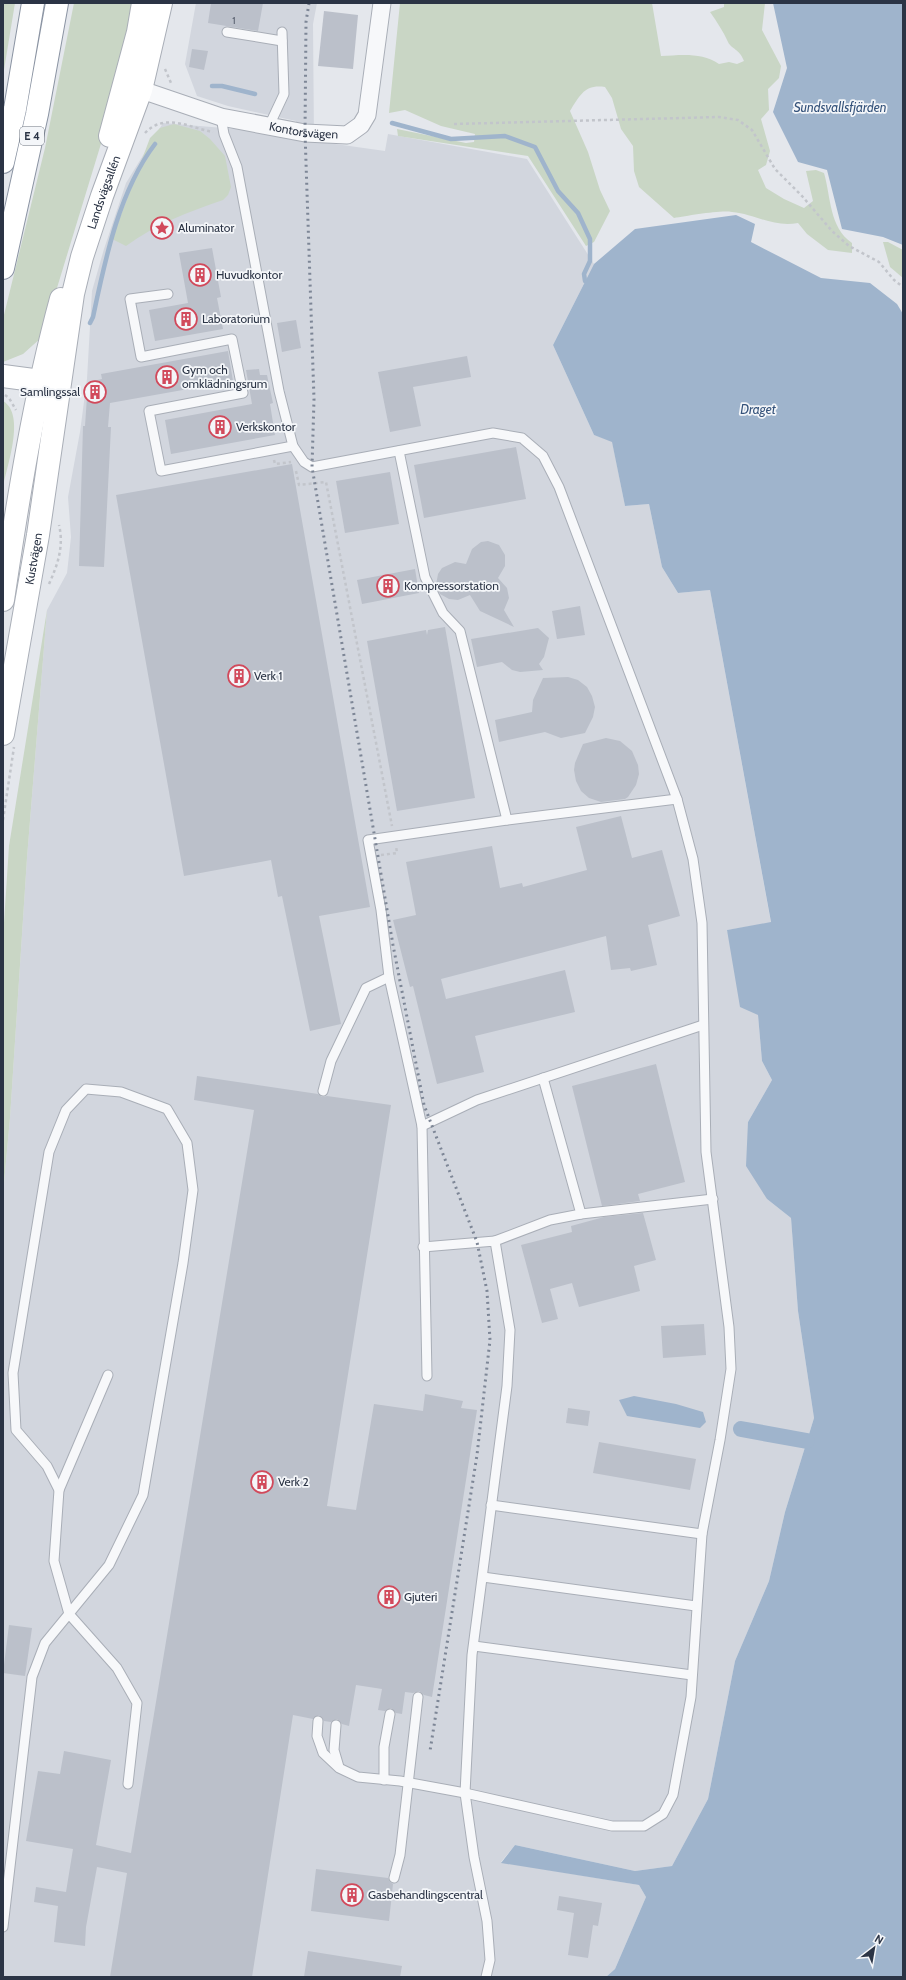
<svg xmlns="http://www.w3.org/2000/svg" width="906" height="1980" viewBox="0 0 906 1980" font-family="Cabin,sans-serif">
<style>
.built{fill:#d2d6de}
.green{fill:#c9d6c5}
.water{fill:#9fb4cc}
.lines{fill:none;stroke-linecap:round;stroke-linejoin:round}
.stream{stroke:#9fb4cc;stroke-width:4.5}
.canal{stroke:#9fb4cc;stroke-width:16}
.building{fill:#bbc0ca}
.lane-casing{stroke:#a9aeb7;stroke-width:11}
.street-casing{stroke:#a9aeb7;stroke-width:19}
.secondary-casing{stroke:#a9aeb7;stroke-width:24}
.highway-casing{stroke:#8b94a3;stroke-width:24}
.path{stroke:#c2c5cb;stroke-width:2.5;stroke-dasharray:3 3;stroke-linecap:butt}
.lane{stroke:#f7f8fa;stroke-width:9}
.street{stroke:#f7f8fa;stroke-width:17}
.secondary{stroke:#fff;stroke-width:22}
.highway{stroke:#fff;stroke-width:22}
.rail{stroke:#7d8696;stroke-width:3;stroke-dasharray:2 4;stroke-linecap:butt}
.labels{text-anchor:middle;stroke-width:3.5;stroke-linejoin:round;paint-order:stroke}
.number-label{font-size:10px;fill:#4f5766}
.shield{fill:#f4f6f9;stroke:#676e7b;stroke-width:1}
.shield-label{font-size:11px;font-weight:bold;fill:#2b3445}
.street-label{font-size:12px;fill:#2b3445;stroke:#f4f6f9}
.poi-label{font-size:12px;fill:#2b3445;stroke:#f4f6f9;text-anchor:start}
.water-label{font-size:13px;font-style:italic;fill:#34527a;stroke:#f4f6f9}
</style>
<rect width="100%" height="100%" fill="#e4e7ec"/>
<path class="built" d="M196,3h121l-4,21 1,117 71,10 3,-17 139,25 67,105 -41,81 41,90 18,6 13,65 24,-2 13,63 16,26 32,-3 61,333 -44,7 31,85 4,46 10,19 -24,42 19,77 24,19 7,93 16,107 -29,94 -16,69 -34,80 -27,138 -36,67 -37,5 -120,-26 -14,17 138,23 7,12 -31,72 -9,8h-603v-783l7,-76 17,-260 20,-248 20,-37 4,-36 -3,-40 12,-65 7,-53 5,-88 12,-42 22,-66 37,-60 73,6 60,9v-17l-68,-15 -31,-10 -12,-32z"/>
<g class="green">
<path d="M3,3h12l-12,73z"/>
<path d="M74,3h59l-15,85 -76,249 -19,17 -20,8v-43l42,-171z"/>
<path d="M400,3h252l9,53c20,-1 41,-4 58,8l10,-2 8,2 7,-3c-5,-13 -12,-11 -16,-19 -5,-11 -11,-20 -18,-30l14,-5v-4h41l-3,27 19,36 -2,12 -11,11 1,21 -8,9 9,32 -4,14 -8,5 8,18 18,11 20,9 9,-7 -7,-30 10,-1 8,3c7,24 5,54 28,70v10l-24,-3 -21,-16 -9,-11c-24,5 -43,-9 -66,-11 -13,-2 -44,4 -58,6l-35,-31 -5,-16 -1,-25 -12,-17 -9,-31 -7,-11c-20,-3 -25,8 -35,24l18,41 12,38 10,21 -16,31 -8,4 -58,-90 -130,-20 -1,-7 69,14 8,-1 1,-8 -34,-8 -36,-16 -16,3z"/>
<path d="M174,124l26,7 10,8 15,17 6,31 -3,8 -5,5c-35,12 -67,24 -97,46l-14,-7 38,-101 10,-10z"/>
<path d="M883,242h5l15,8v28l-13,-11z"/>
<path d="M3,401c23,13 4,65 0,86z"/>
<path d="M47,610l-20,248 -17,260 -7,76v-256l6,-92z"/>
</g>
<g class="water">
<path d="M773,3h130v242l-20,-8 -41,-8 -15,-59 -29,-8 -25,-50 14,-44z"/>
<path d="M736,215l19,9 -4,18 70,36 49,5 27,21 6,10v1663h-297l9,-8 31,-72 -7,-12 -138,-22 14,-18 120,26 37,-5 36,-67 27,-138 34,-80 16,-69 29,-94 -16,-107 -7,-93 -24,-19 -21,-33 2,-44 24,-42 -10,-19 -4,-46 -18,-8 -13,-77 44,-8 -61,-332 -32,3 -16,-26 -13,-63 -24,2 -13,-64 -18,-7 -41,-90 41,-81 41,-35z"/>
<path d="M634,1396l42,8 27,8 3,10 -6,6 -73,-12 -8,-16z"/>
</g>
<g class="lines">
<g class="stream">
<path d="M212,86h10l33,8"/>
<path d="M392,123l59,16 54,-3 30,11 23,44 20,22 12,26v22l-6,13 1,7"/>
<path d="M90,323l3,-6c12,-57 26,-126 62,-173"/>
</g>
<path class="canal" d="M741,1429l66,12"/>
</g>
<g class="building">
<path d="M211,3h52l-5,28 -50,-8z"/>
<path d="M324,11l34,4 -5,54 -35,-3z"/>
<path d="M192,49l16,2 -4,19 -15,-3z"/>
<path d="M212,248l9,49 -4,1 6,31 -68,12 -6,-31 39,-7 -9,-50z"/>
<path d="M296,320l5,28 -19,4 -5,-29z"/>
<path d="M228,351l5,30 -123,22 -2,24h3l-7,140 -25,-1 4,-140h2l3,-44 14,-3 -1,-5z"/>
<path d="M467,356l4,21 -58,10 8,39 -31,6 -12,-60z"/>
<path d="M259,369l1,6h7l6,28 -3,1 5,31 -104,19 -6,-34 87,-16 -6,-34z"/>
<path d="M516,447l10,52 -102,19 -10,-53z"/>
<path d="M292,464l78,443 -51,9 22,108 -31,7 -28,-135 -4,1 -7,-37 -87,16 -68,-381z"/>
<path d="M390,472l9,52 -54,9 -9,-52z"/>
<path d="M488,541l11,4 6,10v11l-7,12 9,10 2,10 -5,12 10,17 -34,-16 -10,-16 -12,5 -9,-1 -9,-5 -4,-9 2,-11 4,-6 13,-6 11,2 6,-15 9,-7z"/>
<path d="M415,569l4,24 -57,11 -5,-24z"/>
<path d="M580,606l5,29 -28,4 -5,-28z"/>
<path d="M445,627l30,171 -78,13 -30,-170 59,-11 1,5 1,-5z"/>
<path d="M538,628l11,10 -5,19 -5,7 4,6 -23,2 -8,-2 -10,-8 -25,5 -6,-28z"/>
<path d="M568,677l10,3 9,7 5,9 3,11 -2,10 -8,16 -24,5 -16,-6 -46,10 -4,-22 37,-8 1,-12 10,-22z"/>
<path d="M606,738l14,3 12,10 6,14 1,9 -3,11 -8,12 -3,2 -24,3 -12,-4 -8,-7 -5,-10 -2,-11 1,-7 8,-19z"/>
<path d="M621,816l11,42 30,-8 18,66 -32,9 9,40 -26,6 -1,-3 -19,2 -5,-34 -165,43 5,20 119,-29 10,42 -100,24 9,36 -47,12 -24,-98 -3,1 -17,-67 23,-5 -10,-53 86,-16 8,42 22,-5 1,4 64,-17 -11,-43z"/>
<path d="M656,1064l29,118 -47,12 2,7 -38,5 -30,-120z"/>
<path d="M197,1076l121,18 4,3 5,-1 64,9 -64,401 29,4 18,-106 49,7 2,-17 38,7 -2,7 16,2 -45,287 -8,-2 -5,-4 -6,2 -8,-1 -3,22 -6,-1 -5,-5 -6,3 -7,-1 4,-21 -26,-4 -7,41 -7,-2 -5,-5 -6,3 -7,-1 -5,-6 -6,4 -20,-4 -41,262h-142l17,-104 -30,-6 -11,60 -1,19 -31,-4 4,-36 -24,-4 2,-15 30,5 7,-43 -47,-8 12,-70 22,3 4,-23 47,9 -15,85 35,8 123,-743 -60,-10z"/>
<path d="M643,1213l13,47 -22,6 6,25 -61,16 -7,-24 -22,6 8,30 -16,4 -21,-78 51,-13 -1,-6 33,-9z"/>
<path d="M704,1324l2,31 -43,3 -2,-32z"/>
<path d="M568,1408l22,3 -2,15 -22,-3z"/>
<path d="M599,1442l97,17 -6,31 -97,-17z"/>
<path d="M9,1625l23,3 -7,48 -22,-3z"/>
<path d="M316,1869l72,9 2,4 3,2 -4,37 -78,-10z"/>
<path d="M559,1896l43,7 -4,23 -5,-1 -5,33 -20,-3 6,-42 -17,-3z"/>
<path d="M308,1951l94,15 -2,11h-96z"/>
</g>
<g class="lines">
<g class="lane-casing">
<g id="lane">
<path d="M227,32l55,9"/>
<path d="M221,117l3,17 13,33 42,224 14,55 11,16 8,5 181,-34 29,5 21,18 16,31 118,312 16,60 9,64 4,229 23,175 2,42 -11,71 -18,94 -11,163 -18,98 -10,19 -19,12h-32l-147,-33 -65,-12 -42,-4 -19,-9 -16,-15 -6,-17 1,-15"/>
<path d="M269,126l15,-32 -2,-62"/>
<path d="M168,294l-38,5 11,58 91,-18 11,54 -94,18 12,60 132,-25"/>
<path d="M399,451l26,126 18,36 17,18 47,189"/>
<path d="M543,1078l38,136"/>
<path d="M323,1091l8,-30 35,-73 23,-11"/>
<path d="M422,1126l55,-26 226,-75"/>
<path d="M495,1241l55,-21 31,-6 132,-15"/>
<path d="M423,1247l72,-6 15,89 -3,56 -35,269 -7,138 9,64 13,64 3,39 -4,17"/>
<path d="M427,1376l-5,-250 -33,-149 -8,-67 -13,-70 139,-20 170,-21"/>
<path d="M59,1490l49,-115"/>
<path d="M491,1505l211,29"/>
<path d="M483,1577l213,29"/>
<path d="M474,1646l218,29"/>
<path d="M336,1725l-2,25 5,17"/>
<path d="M384,1780v-33l6,-33"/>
<path d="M394,1878l6,-23 18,-158"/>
<path d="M3,1927l29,-250 13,-34 64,-78 34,-70 40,-232 10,-73 -6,-47 -20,-34 -46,-17 -35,-3 -20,21 -17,42 -36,221 3,57 31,36 12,24 -5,71 15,53 48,54 20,35 -9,81"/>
</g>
</g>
<g class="street-casing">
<g id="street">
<path id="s1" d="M130,86l91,31 84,16 42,2 14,-10 6,-10 15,-112"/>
</g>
</g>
<g class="secondary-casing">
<g id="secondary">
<path d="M110,136l28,-104 5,-29"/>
<path d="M3,376l53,7"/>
<path d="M3,600c15,-101 31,-202 58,-301"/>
<path id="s2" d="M3,734l35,-199 35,-241 9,-37 20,-61 39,-106 20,-87"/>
</g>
</g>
<g class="highway-casing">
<g id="highway">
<path d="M3,162l12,-53 18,-106"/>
<path d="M3,268l34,-154 20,-111"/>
</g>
</g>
<g class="path">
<path d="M165,69l6,14"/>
<path d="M454,124l265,-7 19,3 14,10 23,39 27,27 30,35 17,15 30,16 15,18 9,7"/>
<path d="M145,133c20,-21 45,-5 68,-1"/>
<path d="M5,395l4,3 7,12"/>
<path d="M274,460l1,4 16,-2"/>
<path d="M296,471l3,14 27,-3 66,344"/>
<path d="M49,584c9,-20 15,-38 10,-59"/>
<path d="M3,820l11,-73"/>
<path d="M381,855l16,-2 -1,-7"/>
</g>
<use href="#lane" class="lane"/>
<use href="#street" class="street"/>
<use href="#secondary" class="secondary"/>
<use href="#highway" class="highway"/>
<path class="rail" d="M309,3l-3,19 -1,111 9,266 -2,68 81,478 31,160 53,137 10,49 3,49 -13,115 -47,296"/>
</g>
<defs>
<g id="sight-ring" transform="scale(1.15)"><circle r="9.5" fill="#f4f6f9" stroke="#d1495b" stroke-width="1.5"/><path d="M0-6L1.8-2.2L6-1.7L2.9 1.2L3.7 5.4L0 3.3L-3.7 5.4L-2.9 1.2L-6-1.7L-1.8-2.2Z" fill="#d1495b"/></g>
<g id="building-ring" transform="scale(1.15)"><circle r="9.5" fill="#f4f6f9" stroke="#d1495b" stroke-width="1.5"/><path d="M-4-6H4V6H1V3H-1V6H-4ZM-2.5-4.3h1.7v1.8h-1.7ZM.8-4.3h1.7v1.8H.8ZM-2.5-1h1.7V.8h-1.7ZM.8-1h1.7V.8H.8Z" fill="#d1495b"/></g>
</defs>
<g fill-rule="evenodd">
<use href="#sight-ring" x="162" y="228"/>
<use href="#building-ring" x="200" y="275"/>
<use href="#building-ring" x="186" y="319"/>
<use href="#building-ring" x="167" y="377"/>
<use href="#building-ring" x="95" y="392"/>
<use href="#building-ring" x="220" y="427"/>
<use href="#building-ring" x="388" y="586"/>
<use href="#building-ring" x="239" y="676"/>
<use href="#building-ring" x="262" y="1482"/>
<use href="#building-ring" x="389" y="1597"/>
<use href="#building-ring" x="352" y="1895"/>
</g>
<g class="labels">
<g class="number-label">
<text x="234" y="24">1</text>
</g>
<rect class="shield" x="20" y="127" width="24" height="18" rx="3"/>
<g class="shield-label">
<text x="32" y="140">E 4</text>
</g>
<g class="street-label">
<text dy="4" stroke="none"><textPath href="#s1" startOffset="180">Kontorsvägen</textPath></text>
<text dy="4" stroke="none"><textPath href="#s2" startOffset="552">Landsvägsallén</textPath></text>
<text dy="4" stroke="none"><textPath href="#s2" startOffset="178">Kustvägen</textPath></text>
</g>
<g class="poi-label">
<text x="178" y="232">Aluminator</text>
<text x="216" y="279">Huvudkontor</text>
<text x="202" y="323">Laboratorium</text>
<text x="182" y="374">Gym och<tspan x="182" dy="14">omklädningsrum</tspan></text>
<text x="80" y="396" text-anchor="end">Samlingssal</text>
<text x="236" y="431">Verkskontor</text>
<text x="404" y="590">Kompressorstation</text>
<text x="254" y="680">Verk 1</text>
<text x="278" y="1486">Verk 2</text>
<text x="404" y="1601">Gjuteri</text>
<text x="368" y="1899">Gasbehandlingscentral</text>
</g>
<g class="water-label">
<text x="840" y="112">Sundsvallsfjärden</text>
<text x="758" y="414">Draget</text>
</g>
</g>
<rect width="906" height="1980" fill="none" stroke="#2b3445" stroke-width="8"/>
<g transform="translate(874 1948) rotate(31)" stroke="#f4f6f9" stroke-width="3" paint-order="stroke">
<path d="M0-3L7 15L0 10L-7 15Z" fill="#2b3445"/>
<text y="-6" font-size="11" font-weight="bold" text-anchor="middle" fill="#2b3445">N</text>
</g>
</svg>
